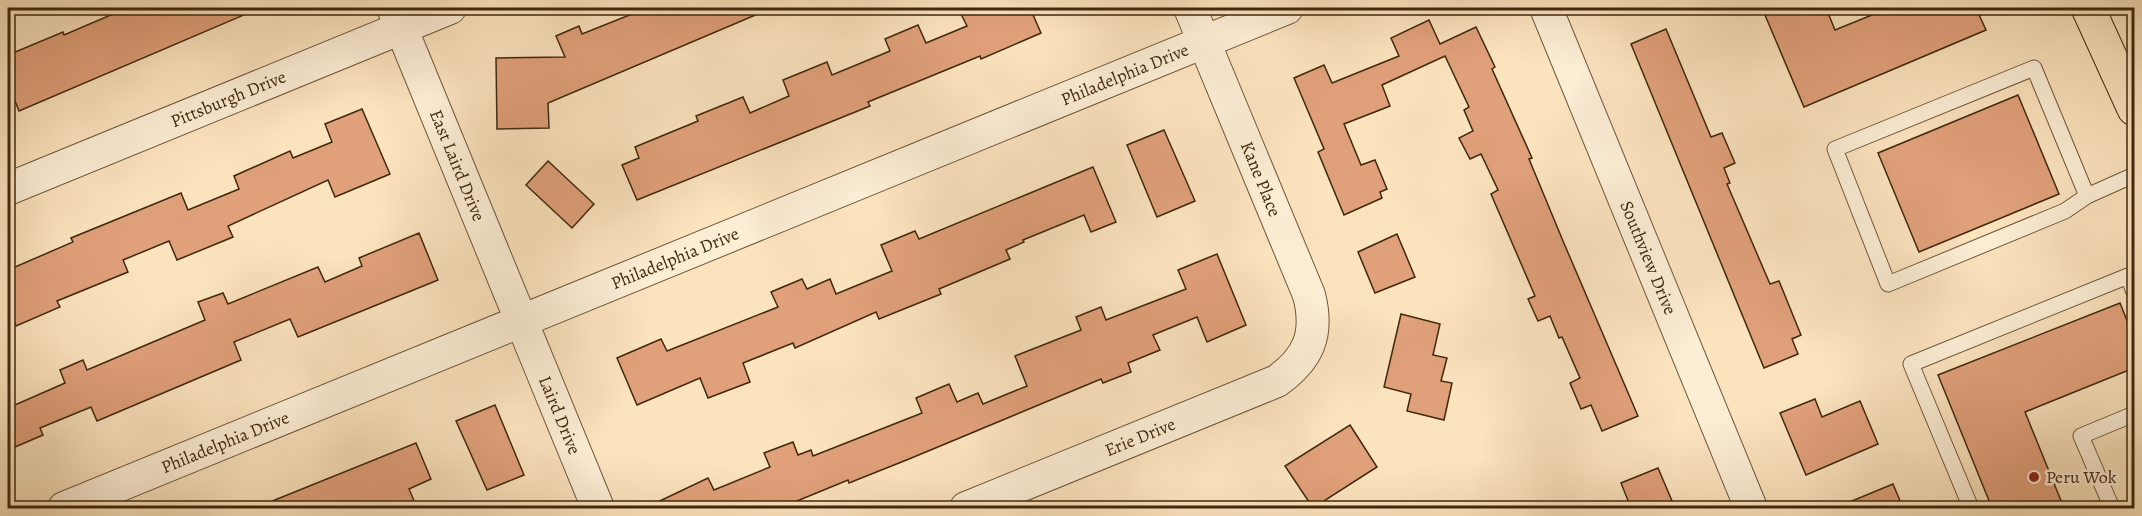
<svg xmlns="http://www.w3.org/2000/svg" width="2142" height="516" viewBox="0 0 2142 516" font-family="Alegreya,serif">
<style>
.building{fill:#e0a07a;stroke:#3f280d;stroke-width:1.5}
.lines{fill:none;stroke-linecap:round;stroke-linejoin:round}
.lane-casing{stroke:#6e5739;stroke-width:17}
.street-casing{stroke:#6e5739;stroke-width:34}
.primary-casing{stroke:#3f280d;stroke-width:35}
.lane{stroke:#fcedd5;stroke-width:15}
.street{stroke:#fcedd5;stroke-width:32}
.primary{stroke:#fbe3be;stroke-width:33}
.poi-dot{fill:#8f2418;stroke:#fcedd5;stroke-width:2}
.labels{text-anchor:middle;dominant-baseline:central;stroke-width:5;stroke-linejoin:round;paint-order:stroke}
.street-label{font-size:18px;fill:#3f280d;stroke:#fcedd5}
.poi-label{font-size:18px;fill:#3f280d;stroke:#fcedd5;text-anchor:start}
</style>
<rect width="100%" height="100%" fill="#fbe3be"/>
<filter id="stains"><feTurbulence type="fractalNoise" baseFrequency=".00333" numOctaves="4"/><feColorMatrix values="0 0 0 0 .2 0 0 0 0 .09 0 0 0 0 .02 0 0 0 .5 -.17"/></filter>
<radialGradient id="worn" r=".72"><stop offset=".6" stop-color="#630" stop-opacity="0"/><stop offset="1" stop-color="#630" stop-opacity=".3"/></radialGradient>
<g class="building">
<path d="M 127,8 L 260,8 L 19,111 L 8,83 L 8,55 L 63,32 L 64,35 Z"/>
<path d="M 647,8 L 772,8 L 548,103 L 549,128 L 497,129 L 496,58 L 565,57 L 556,36 L 579,26 L 582,34 Z"/>
<path d="M 958,8 L 1030,8 L 1041,33 L 981,59 L 980,56 L 868,102 L 870,106 L 637,200 L 622,165 L 639,158 L 635,147 L 698,121 L 696,116 L 743,97 L 750,113 L 789,96 L 783,80 L 827,62 L 832,75 L 890,51 L 885,39 L 918,25 L 926,43 L 967,26 Z"/>
<path d="M 1762,8 L 1826,8 L 1835,30 L 1889,8 L 1976,8 L 1986,30 L 1804,107 Z"/>
<path d="M 1429,20 L 1440,44 L 1476,27 L 1495,67 L 1492,69 L 1532,158 L 1529,159 L 1563,241 L 1638,416 L 1602,431 L 1591,405 L 1581,409 L 1570,383 L 1580,378 L 1562,337 L 1559,338 L 1550,316 L 1538,321 L 1528,299 L 1535,296 L 1491,194 L 1498,190 L 1481,154 L 1470,159 L 1459,138 L 1473,131 L 1464,110 L 1469,107 L 1445,56 L 1382,85 L 1390,106 L 1344,124 L 1361,165 L 1375,160 L 1387,189 L 1380,192 L 1382,198 L 1344,215 L 1318,152 L 1324,149 L 1294,78 L 1324,65 L 1332,83 L 1399,56 L 1391,38 Z"/>
<path d="M 1666,29 L 1711,137 L 1722,133 L 1735,163 L 1724,168 L 1730,183 L 1727,184 L 1770,284 L 1779,281 L 1801,335 L 1792,339 L 1798,354 L 1764,368 L 1631,44 Z"/>
<path d="M 2018,95 L 2059,194 L 1919,252 L 1878,153 Z"/>
<path d="M 362,109 L 390,174 L 335,197 L 328,180 L 228,226 L 233,237 L 177,260 L 169,241 L 123,260 L 128,272 L 57,301 L 60,307 L 16,326 L 8,307 L 8,270 L 73,242 L 71,238 L 181,193 L 188,210 L 239,189 L 234,176 L 290,151 L 293,158 L 332,142 L 325,124 Z"/>
<path d="M 1164,130 L 1195,201 L 1157,217 L 1127,145 Z"/>
<path d="M 548,161 L 594,204 L 572,228 L 526,185 Z"/>
<path d="M 1093,167 L 1116,222 L 1091,232 L 1084,215 L 1023,240 L 1024,242 L 1006,250 L 1010,259 L 939,289 L 941,294 L 879,319 L 876,312 L 795,348 L 793,343 L 743,363 L 750,382 L 708,398 L 700,378 L 637,405 L 617,358 L 661,339 L 667,351 L 778,307 L 771,292 L 802,279 L 807,289 L 830,279 L 836,294 L 892,271 L 881,245 L 915,231 L 919,239 Z"/>
<path d="M 419,233 L 438,280 L 298,337 L 290,319 L 234,342 L 241,360 L 97,421 L 91,407 L 40,428 L 43,435 L 8,450 L 8,408 L 65,383 L 60,370 L 83,360 L 87,370 L 205,320 L 198,302 L 223,293 L 228,304 L 318,267 L 325,282 L 362,266 L 359,258 Z"/>
<path d="M 1397,234 L 1415,277 L 1375,293 L 1358,252 Z"/>
<path d="M 1217,254 L 1246,325 L 1207,342 L 1197,317 L 1153,335 L 1160,350 L 1128,363 L 1131,372 L 1103,383 L 1101,379 L 909,459 L 849,483 L 848,480 L 780,508 L 645,508 L 708,478 L 714,490 L 770,467 L 764,453 L 793,442 L 798,455 L 811,450 L 813,456 L 922,413 L 916,398 L 949,384 L 957,402 L 978,393 L 983,404 L 1027,386 L 1015,356 L 1081,330 L 1076,317 L 1101,307 L 1106,320 L 1186,289 L 1178,270 Z"/>
<path d="M 2120,303 L 2134,338 L 2134,368 L 2025,412 L 2064,508 L 1992,508 L 1938,375 Z"/>
<path d="M 1401,314 L 1440,324 L 1433,355 L 1447,358 L 1441,381 L 1452,383 L 1444,420 L 1407,411 L 1411,394 L 1384,387 Z"/>
<path d="M 1815,399 L 1822,417 L 1860,401 L 1878,444 L 1806,475 L 1780,413 Z"/>
<path d="M 495,405 L 524,475 L 487,490 L 456,421 Z"/>
<path d="M 1350,425 L 1377,467 L 1313,508 L 1285,466 Z"/>
<path d="M 416,443 L 431,479 L 409,489 L 415,503 L 403,508 L 255,508 Z"/>
<path d="M 1658,468 L 1675,508 L 1631,508 L 1621,483 Z"/>
<path d="M 1893,484 L 1903,508 L 1835,508 Z"/>
</g>
<g class="lines">
<defs>
<g id="lane">
<path d="M 2087,196 L 2034,68 L 1835,149 L 1888,284 L 2065,211 L 2087,196 L 2134,175"/>
<path d="M 1971,508 L 1911,364 L 2128,276 L 2134,292"/>
<path d="M 2112,508 L 2081,436 L 2134,414"/>
</g>
<g id="street">
<path id="s1" d="M 393,8 L 598,508"/>
<path id="s2" d="M 1546,8 L 1751,508"/>
<path id="s3" d="M 8,189 L 450,8"/>
<path id="s4" d="M 64,508 L 1287,8"/>
<path id="s5" d="M 966,508 L 1277,381 C 1309,358 1319,334 1309,295 L 1190,8"/>
</g>
<path id="primary" d="M 2088,8 L 2134,109"/>
</defs>
<use href="#lane" class="lane-casing"/>
<use href="#street" class="street-casing"/>
<use href="#primary" class="primary-casing"/>
<use href="#lane" class="lane"/>
<use href="#street" class="street"/>
<use href="#primary" class="primary"/>
</g>
<circle class="poi-dot" cx="2034" cy="477" r="6"/>
<g class="labels">
<g class="street-label">
<text stroke="none"><textPath href="#s4" startOffset="1146">Philadelphia Drive</textPath></text>
<text stroke="none"><textPath href="#s3" startOffset="238">Pittsburgh Drive</textPath></text>
<text stroke="none"><textPath href="#s1" startOffset="170">East Laird Drive</textPath></text>
<text transform="translate(1261 179) rotate(68)">Kane Place</text>
<text stroke="none"><textPath href="#s4" startOffset="660">Philadelphia Drive</textPath></text>
<text stroke="none"><textPath href="#s2" startOffset="270">Southview Drive</textPath></text>
<text stroke="none"><textPath href="#s1" startOffset="440">Laird Drive</textPath></text>
<text stroke="none"><textPath href="#s5" startOffset="188">Erie Drive</textPath></text>
<text stroke="none"><textPath href="#s4" startOffset="174">Philadelphia Drive</textPath></text>
</g>
<g class="poi-label">
<text x="2046" y="477">Peru Wok</text>
</g>
</g>
<rect width="2142" height="516" fill="none" stroke="#fbe3be" stroke-width="30"/>
<rect x="9" y="9" width="2124" height="498" fill="none" stroke="#3f280d" stroke-width="3"/>
<rect x="15" y="15" width="2112" height="486" fill="none" stroke="#3f280d" stroke-width="1.5"/>
<rect width="100%" height="100%" filter="url(#stains)"/>
<rect width="100%" height="100%" fill="url(#worn)"/>
</svg>
